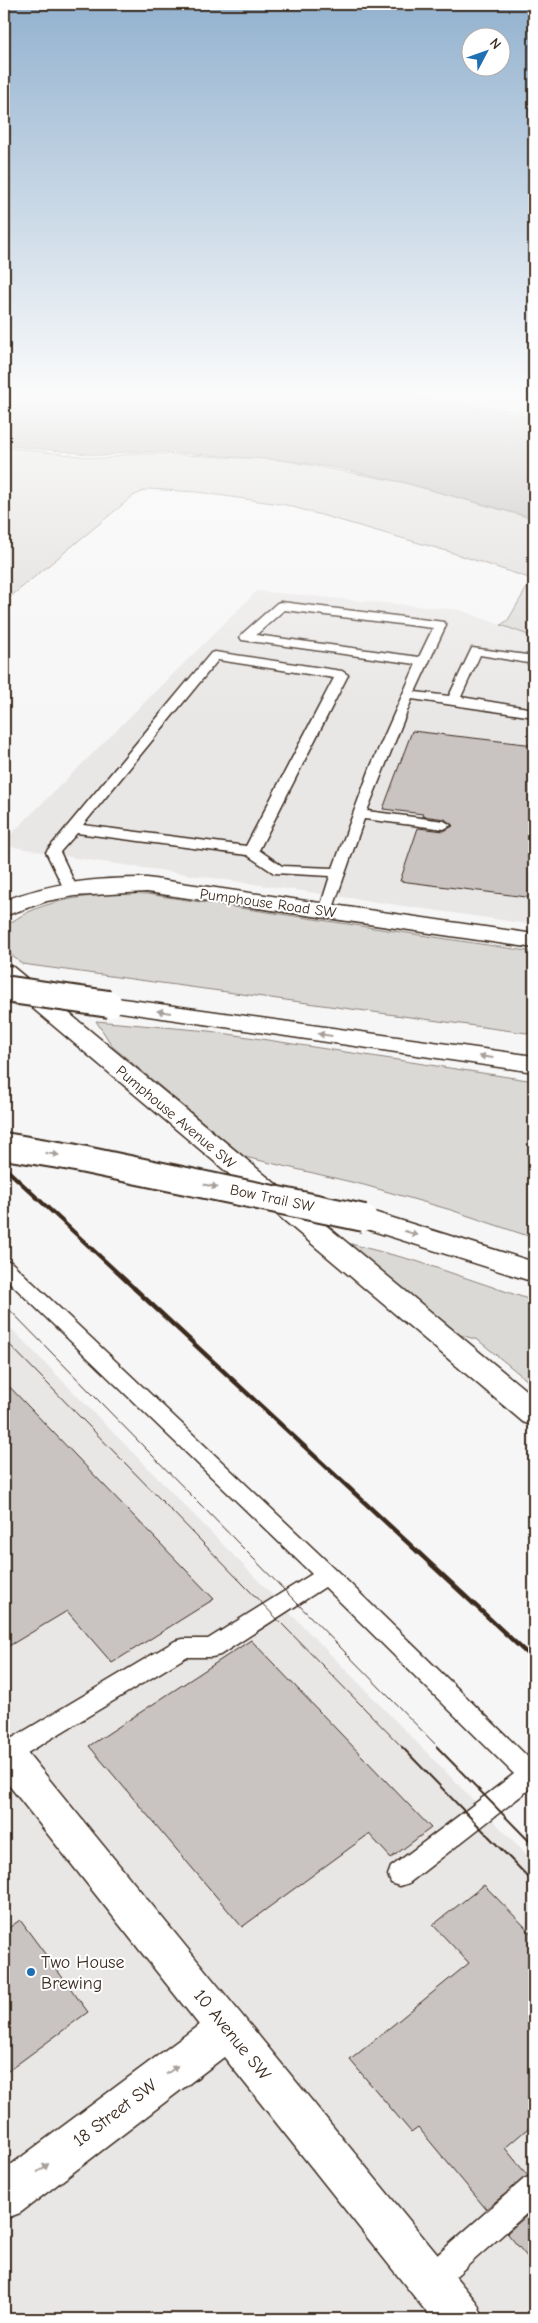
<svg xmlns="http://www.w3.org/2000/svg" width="538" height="2323" viewBox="0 0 538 2323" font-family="'Comic Neue',sans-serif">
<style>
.built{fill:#e9e7e6}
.green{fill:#dbd9d6;stroke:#8b827a}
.water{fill:#b4aeaa;stroke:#847972}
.building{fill:#c9c3c1;stroke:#3b2a1e}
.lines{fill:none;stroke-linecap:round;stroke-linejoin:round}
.lane-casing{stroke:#3b2a1e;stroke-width:3}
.street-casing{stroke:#3b2a1e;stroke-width:3}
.secondary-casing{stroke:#3b2a1e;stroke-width:3}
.lane{fill:#fff;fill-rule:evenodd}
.street{fill:#fff;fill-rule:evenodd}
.secondary{fill:#fff;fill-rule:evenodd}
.tram-far1{stroke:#3b2a1e;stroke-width:1}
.tram{stroke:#3b2a1e;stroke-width:2}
.rail-far1{stroke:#3b2a1e;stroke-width:4}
.rail{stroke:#3b2a1e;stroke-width:4.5}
.secondary-bridge-casing{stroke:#3b2a1e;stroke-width:30;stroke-linecap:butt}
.secondary-bridge{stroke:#fff;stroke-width:26}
.oneway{fill:#a79f9a}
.poi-dot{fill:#1f6fb2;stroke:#fff;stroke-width:2}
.labels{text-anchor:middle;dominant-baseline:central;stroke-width:4;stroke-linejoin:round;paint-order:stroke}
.street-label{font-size:15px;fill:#3b2a1e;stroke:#fff}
.near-poi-label{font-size:18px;fill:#3b2a1e;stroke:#fff;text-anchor:start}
.near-street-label{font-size:18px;fill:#3b2a1e;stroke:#fff}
</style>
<rect width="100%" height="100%" fill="#f7f6f6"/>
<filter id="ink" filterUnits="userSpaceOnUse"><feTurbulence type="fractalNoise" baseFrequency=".02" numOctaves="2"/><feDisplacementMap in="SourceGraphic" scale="10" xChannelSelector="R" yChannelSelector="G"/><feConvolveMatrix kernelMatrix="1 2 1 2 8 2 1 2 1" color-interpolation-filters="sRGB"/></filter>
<g filter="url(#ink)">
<g class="built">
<path d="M 257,591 L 460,610 L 534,637 L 534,925 L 75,858 L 4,845 L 4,841 Z"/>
<path d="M 4,1321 L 534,1862 L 534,2319 L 4,2319 Z"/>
</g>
<g class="green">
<path d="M 393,393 L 534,393 L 534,416 L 518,412 Z"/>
<path d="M 4,447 L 104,459 L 126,454 L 162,454 L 282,460 L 401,482 L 534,519 L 534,637 L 501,625 L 508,620 L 532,579 L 447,551 L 286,505 L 197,492 L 148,489 L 133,496 L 4,602 Z"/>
<path d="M 121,893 L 147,894 L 534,952 L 534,1034 L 22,964 L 9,953 L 4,928 C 36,900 80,897 121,893 Z"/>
<path d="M 96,1021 L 209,1031 L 534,1081 L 534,1238 L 451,1210 L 364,1185 L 245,1157 L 113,1047 Z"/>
<path d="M 340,1241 L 416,1261 L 534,1301 L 534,1386 L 478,1340 L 457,1334 Z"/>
</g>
<path class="water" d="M 4,393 L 387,393 L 534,417 L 534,518 L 402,482 L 337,468 L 283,460 L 164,452 L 124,452 L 105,456 L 4,445 Z"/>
<g class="building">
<path d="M 412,731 L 534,745 L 534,898 L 400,881 L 418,828 L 444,831 L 453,826 L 445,819 L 422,816 L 423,814 L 383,809 Z"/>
<path d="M 4,1381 L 99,1480 L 214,1599 L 112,1663 L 67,1611 L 4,1649 Z"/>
<path d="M 251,1640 L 431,1828 L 391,1858 L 369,1834 L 242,1927 L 89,1746 Z"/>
<path d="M 484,1885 L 534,1936 L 534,2123 L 505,2148 L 528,2176 L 486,2209 L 418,2127 L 411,2132 L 350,2060 L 469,1963 L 433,1925 Z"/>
<path d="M 20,1920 L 88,2012 L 4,2074 L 4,1931 Z"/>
<path d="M 534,2209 L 534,2265 L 507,2233 Z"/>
</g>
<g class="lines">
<defs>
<g id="lane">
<path d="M 281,602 L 444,622 L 446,625 L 415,692 L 449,696 L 472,648 L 534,656 L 534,664 L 480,655 L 461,697 L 534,709 L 534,717 L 412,699 L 367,811 L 444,821 L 451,825 L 444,829 L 364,819 L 331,914 L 321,914 L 319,911 L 330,876 L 274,873 L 247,855 L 77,833 L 60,852 L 77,888 L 75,891 L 65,891 L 46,852 L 211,653 L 215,652 L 342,671 L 348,675 L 259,850 L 282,866 L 333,868 L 371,766 L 416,664 L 242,640 L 240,637 L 242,634 L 277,603 ZM 284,610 L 433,628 L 419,657 L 256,635 ZM 218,660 L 334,678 L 246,846 L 83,825 Z"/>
<path d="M 4,1260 L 11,1262 L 335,1569 L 534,1763 L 534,1788 L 531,1788 L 409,1883 L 400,1886 L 391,1883 L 388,1875 L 391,1867 L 514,1774 L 325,1587 L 220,1655 L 212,1657 L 186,1657 L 14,1761 L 4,1763 L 4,1743 L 175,1641 L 183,1639 L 208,1639 L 312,1574 L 4,1277 Z"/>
<path d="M 534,2175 L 534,2207 L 440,2290 L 430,2294 L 420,2290 L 416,2280 L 420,2270 L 524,2179 Z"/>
</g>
<g id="street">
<path d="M 147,878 L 534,934 L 534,948 L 147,892 L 74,896 L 47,901 L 4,916 L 4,901 C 50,882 98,878 147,878 Z"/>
<path d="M 4,965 L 13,967 L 534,1397 L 534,1426 L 523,1422 L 4,984 Z"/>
</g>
<g id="secondary">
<path d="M 109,997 L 534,1056 L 534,1072 L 100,1009 L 97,1004 L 100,999 Z"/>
<path d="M 364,1209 L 534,1262 L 534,1282 L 354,1225 L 350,1218 L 354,1211 Z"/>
<path d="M 4,1735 L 17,1740 L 477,2303 L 484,2319 L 432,2319 L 224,2057 L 20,2213 L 4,2219 L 4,2170 L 199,2025 L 4,1779 Z"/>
</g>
</defs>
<use href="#lane" class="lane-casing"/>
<use href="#street" class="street-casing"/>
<use href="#secondary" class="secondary-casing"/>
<use href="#lane" class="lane"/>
<use href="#street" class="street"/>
<use href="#secondary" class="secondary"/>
<g class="tram-far1">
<path d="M 4,1304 L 439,1748"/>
<path d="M 4,1339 L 403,1748"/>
</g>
<g class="tram">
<path d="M 402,1747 L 534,1883"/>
<path d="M 437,1747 L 534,1846"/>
</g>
<path class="rail-far1" d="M 4,1167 L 135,1289"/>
<path class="rail" d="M 134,1288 L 534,1660"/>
<defs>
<g id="secondary-bridge">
<path d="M 4,989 L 109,1004"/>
<path d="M 4,1146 L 71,1157 L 364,1218"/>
</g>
</defs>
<use href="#secondary-bridge" class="secondary-bridge-casing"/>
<use href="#secondary-bridge" class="secondary-bridge"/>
</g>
<defs><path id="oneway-solid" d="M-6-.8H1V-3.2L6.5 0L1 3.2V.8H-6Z" transform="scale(1.25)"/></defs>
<g class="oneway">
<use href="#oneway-solid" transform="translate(164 1012) rotate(-172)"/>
<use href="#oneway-solid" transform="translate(325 1035) rotate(-172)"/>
<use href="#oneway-solid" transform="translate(486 1057) rotate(-172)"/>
<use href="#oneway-solid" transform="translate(52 1154) rotate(9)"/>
<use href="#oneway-solid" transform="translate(211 1186) rotate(12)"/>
<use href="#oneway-solid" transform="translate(411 1233) rotate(18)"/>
<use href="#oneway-solid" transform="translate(172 2070) rotate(-37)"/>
<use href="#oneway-solid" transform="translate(43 2168) rotate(-37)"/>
</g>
</g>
<linearGradient id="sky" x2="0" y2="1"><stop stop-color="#93b2cf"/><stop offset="0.55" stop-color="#fbfbfb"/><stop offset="1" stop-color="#fbfbfb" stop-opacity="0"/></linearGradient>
<rect width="538" height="718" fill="url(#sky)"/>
<circle class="poi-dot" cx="31" cy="1972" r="5"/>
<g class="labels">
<g class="street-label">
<text transform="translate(268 903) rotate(8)">Pumphouse Road SW</text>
<text transform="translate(176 1117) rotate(40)">Pumphouse Avenue SW</text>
<text transform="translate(272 1198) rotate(12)">Bow Trail SW</text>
</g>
<g class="near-poi-label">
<text x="41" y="1962">Two House<tspan x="41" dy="21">Brewing</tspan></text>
</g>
<g class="near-street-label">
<text transform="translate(232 2035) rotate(51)">10 Avenue SW</text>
<text transform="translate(115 2113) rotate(-37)">18 Street SW</text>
</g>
</g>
<rect width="538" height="2323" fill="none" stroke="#fff" stroke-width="20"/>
<rect x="10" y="10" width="518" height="2303" fill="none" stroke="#3b2a1e" stroke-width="2" filter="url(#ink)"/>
<g transform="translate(486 52) rotate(49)"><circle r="24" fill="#ffffff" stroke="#b1aaa5"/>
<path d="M0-4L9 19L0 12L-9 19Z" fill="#1f6fb2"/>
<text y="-8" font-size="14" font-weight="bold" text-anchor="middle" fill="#3b2a1e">N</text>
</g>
</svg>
